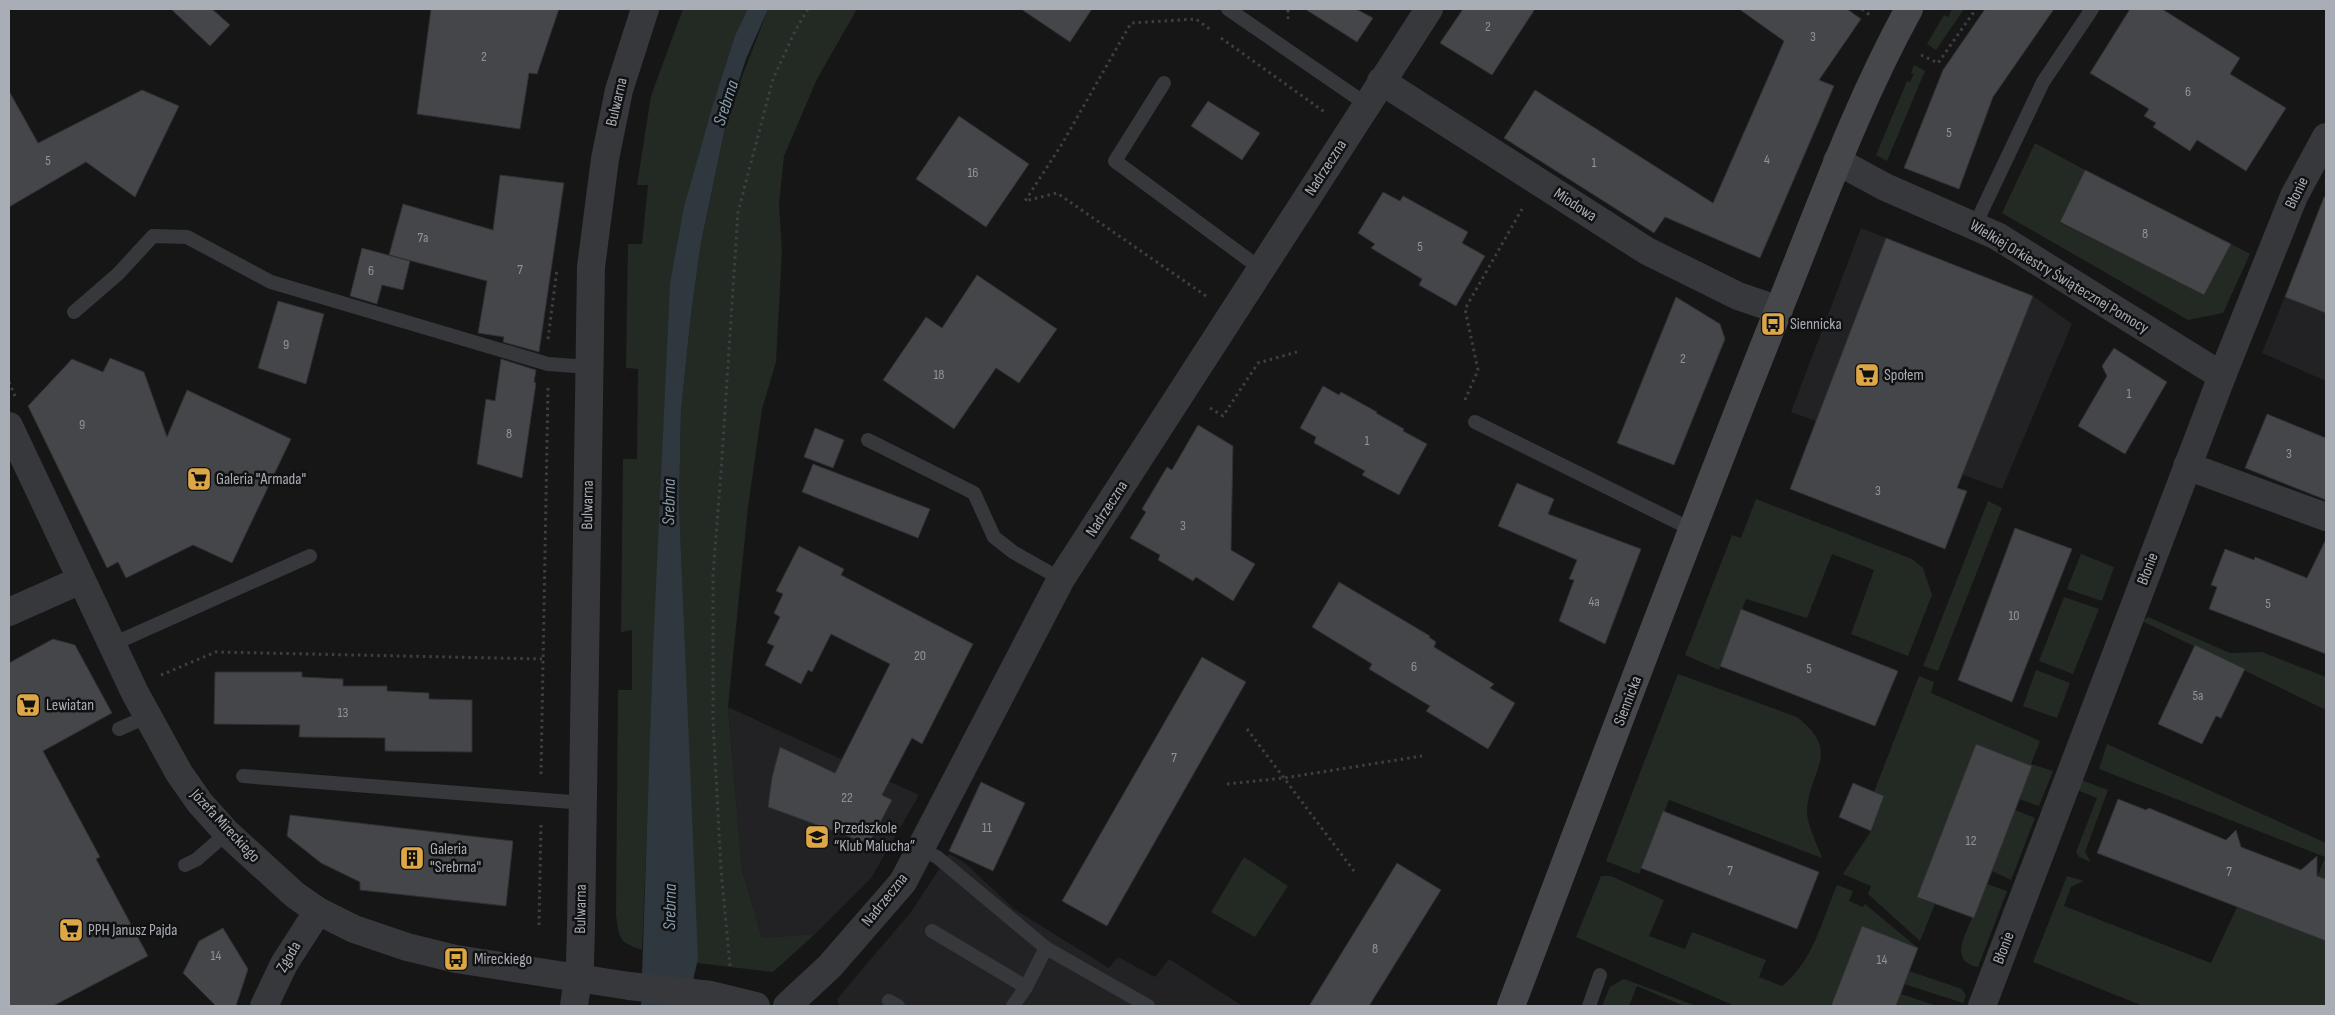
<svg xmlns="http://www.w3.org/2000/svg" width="2335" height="1015" viewBox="0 0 2335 1015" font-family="'Sofia Sans Condensed',sans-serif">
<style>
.built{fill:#222224}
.green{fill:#222a23}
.water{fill:#30383f}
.building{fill:#45464a;stroke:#303033}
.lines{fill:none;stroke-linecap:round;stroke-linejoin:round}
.path{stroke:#3d3f43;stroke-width:3;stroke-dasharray:2.5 4;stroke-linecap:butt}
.service{stroke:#37383c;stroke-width:14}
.minor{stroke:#37383c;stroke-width:28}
.tertiary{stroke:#37383c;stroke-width:28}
.secondary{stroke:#45474b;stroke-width:28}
.labels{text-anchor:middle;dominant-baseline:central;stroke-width:5;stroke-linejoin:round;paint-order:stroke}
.number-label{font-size:14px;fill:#90939b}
.street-label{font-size:16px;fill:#a9adb6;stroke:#111112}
.poi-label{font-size:16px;fill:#a9adb6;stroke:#111112;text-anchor:start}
.water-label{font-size:18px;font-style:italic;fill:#849bad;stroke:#111112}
</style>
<rect width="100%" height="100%" fill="#161617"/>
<g class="built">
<path d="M 2326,212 L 2326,381 L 2262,353 L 2316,219 Z"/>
<path d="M 1861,228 L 2033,296 L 2072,324 L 2002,489 L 1791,412 Z"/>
<path d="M 728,707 L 919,795 L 871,878 L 815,934 L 762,938 L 742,870 Z"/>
<path d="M 949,854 L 965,863 L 1014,909 L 1109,968 L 1118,957 L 1155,977 L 1169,959 L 1243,1006 L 839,1006 L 837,999 L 911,912 Z"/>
</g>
<g class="green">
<path d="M 683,9 L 750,9 L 670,283 L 642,950 C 619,942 619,939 616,915 L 618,690 L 632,690 L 632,630 L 621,632 L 623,459 L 637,459 L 638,369 L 626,368 L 628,244 L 642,244 L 648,185 L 637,185 L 651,96 Z"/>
<path d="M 768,9 L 857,9 L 817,79 L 784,156 L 779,205 L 782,251 L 776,362 L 762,409 L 748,507 L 728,707 L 742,870 L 762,938 L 815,934 L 773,972 L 697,963 L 679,505 L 681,410 L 691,314 L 701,243 L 728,113 Z"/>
<path d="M 1952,9 L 1964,9 L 1936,50 L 1927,44 L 1944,15 L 1948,17 Z"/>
<path d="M 1914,65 L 1925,71 L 1887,161 L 1876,155 L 1907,81 L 1910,82 L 1914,74 L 1911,73 Z"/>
<path d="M 2035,143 L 2085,170 L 2060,223 L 2204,295 L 2231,244 L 2250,254 L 2223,313 L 2188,320 L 2002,213 Z"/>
<path d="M 1756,499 L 1912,559 L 1923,568 L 1932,595 L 1908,656 L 1851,634 L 1874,570 L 1832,554 L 1807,618 L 1746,599 L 1719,670 L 1685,655 L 1732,535 L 1741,538 Z"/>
<path d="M 1988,501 L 2002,508 L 1938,671 L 1923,666 Z"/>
<path d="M 2081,554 L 2114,567 L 2102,601 L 2067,589 Z"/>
<path d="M 2064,597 L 2099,609 L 2073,674 L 2039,661 Z"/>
<path d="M 2148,617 L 2230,653 L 2262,652 L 2326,677 L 2326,710 L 2142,621 Z"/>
<path d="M 2036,670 L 2070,683 L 2057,718 L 2023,706 Z"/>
<path d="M 1678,674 L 1797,717 C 1843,753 1809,769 1807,810 C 1806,823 1818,846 1822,858 L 1669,800 L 1639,874 L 1606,861 Z"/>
<path d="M 1919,676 L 1934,682 L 1931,693 L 2040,741 L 2031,764 L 2053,771 L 2039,806 L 2019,799 L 2032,766 L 1976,745 L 1917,897 L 1935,904 L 1920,941 L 1868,894 L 1871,886 L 1843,874 L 1871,831 L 1884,797 L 1874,792 Z"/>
<path d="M 2107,744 L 2326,843 L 2326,881 L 2317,878 L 2325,857 L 2099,769 Z"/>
<path d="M 2076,778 L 2108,790 L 2085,852 L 2091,862 L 2079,857 L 2076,852 L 2097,798 L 2072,788 Z"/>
<path d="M 2015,810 L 2035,818 L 2011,880 L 1992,871 Z"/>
<path d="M 1244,857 L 1288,886 L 1255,937 L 1211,912 Z"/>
<path d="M 1601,876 L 1611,876 L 1664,900 L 1649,936 L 1685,949 L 1692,932 L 1766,960 L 1759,977 L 1782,986 C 1813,962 1822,920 1837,885 L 1853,891 L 1849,901 L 1863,907 L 1865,904 L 1918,948 L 1862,927 L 1831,1006 L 1735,1006 L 1576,937 Z"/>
<path d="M 2067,876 L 2084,881 L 2071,887 L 2064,906 L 2211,963 L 2237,907 L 2326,941 L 2326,1006 L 2143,1006 L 2033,962 Z"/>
<path d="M 1987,884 L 2007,891 L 1978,967 C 1968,965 1961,961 1961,949 C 1961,941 1982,895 1987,884 Z"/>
<path d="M 1909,971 L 1962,989 L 1966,996 L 1963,1003 L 1904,984 Z"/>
<path d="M 1624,979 L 1694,1005 L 1695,1006 L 1684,1006 L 1637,986 L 1629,1006 L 1602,1006 L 1610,987 Z"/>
<path d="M 1901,994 L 1937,1006 L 1896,1006 Z"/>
</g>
<path class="water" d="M 748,9 L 768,9 L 746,59 L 728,113 L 701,243 L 691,314 L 681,410 L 679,505 L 698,959 L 687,1006 L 641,1006 L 653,651 L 670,283 L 684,207 L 712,108 L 735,36 Z"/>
<g class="building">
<path d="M 171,9 L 212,9 L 230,25 L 210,46 Z"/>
<path d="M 431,9 L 559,9 L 537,74 L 529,73 L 520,129 L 417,114 Z"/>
<path d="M 1021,9 L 1092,9 L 1070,42 Z"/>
<path d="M 1305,9 L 1356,9 L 1373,18 L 1357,42 Z"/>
<path d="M 1463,9 L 1535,9 L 1492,75 L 1440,43 Z"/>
<path d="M 1739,9 L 1847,9 L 1861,19 L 1819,80 L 1834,86 L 1760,258 L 1665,217 L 1654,233 L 1504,138 L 1535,90 L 1713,203 L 1784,41 Z"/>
<path d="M 1985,9 L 2054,9 L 1993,97 L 1959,189 L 1904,168 L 1943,70 Z"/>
<path d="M 2130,9 L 2162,9 L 2240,58 L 2230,74 L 2286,108 L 2246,171 L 2197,140 L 2190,151 L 2153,127 L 2156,123 L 2144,116 L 2149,109 L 2090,73 Z"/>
<path d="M 142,90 L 179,106 L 135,197 L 86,162 L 9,207 L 9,91 L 38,143 Z"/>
<path d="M 1208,101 L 1260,133 L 1242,160 L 1191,126 Z"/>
<path d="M 959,116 L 1029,164 L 986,227 L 916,179 Z"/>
<path d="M 2085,170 L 2231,244 L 2204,295 L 2060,222 Z"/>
<path d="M 500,175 L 564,183 L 539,352 L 503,342 L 504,337 L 478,333 L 487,281 L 389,255 L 403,204 L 493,230 Z"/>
<path d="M 1383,192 L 1400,201 L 1403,196 L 1468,232 L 1462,243 L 1485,256 L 1456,306 L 1419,285 L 1422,279 L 1371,248 L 1375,244 L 1358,233 Z"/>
<path d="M 2324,197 L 2326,197 L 2326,313 L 2285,297 Z"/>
<path d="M 1886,238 L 2033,296 L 1957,488 L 1967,491 L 1945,549 L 1790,489 Z"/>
<path d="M 362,248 L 410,261 L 403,290 L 382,285 L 377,304 L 350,296 Z"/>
<path d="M 977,275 L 1057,329 L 1019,383 L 996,368 L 954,429 L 883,380 L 926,317 L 942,328 Z"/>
<path d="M 1676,297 L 1720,324 L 1725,339 L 1674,465 L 1617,443 Z"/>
<path d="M 278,301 L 324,314 L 306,384 L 258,368 Z"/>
<path d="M 2114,348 L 2167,382 L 2125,454 L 2078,426 L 2107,376 L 2102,366 Z"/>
<path d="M 110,358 L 144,372 L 167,437 L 187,390 L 291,439 L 232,563 L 193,545 L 126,578 L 118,562 L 107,568 L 28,406 L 72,359 L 103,372 Z"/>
<path d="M 501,359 L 536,370 L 534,382 L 536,383 L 522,478 L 477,464 L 486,399 L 495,401 Z"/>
<path d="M 1323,386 L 1339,395 L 1341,392 L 1377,412 L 1376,413 L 1404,429 L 1403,431 L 1427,444 L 1399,495 L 1362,475 L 1365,471 L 1314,443 L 1316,437 L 1300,428 Z"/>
<path d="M 2267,414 L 2326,438 L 2326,500 L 2245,468 Z"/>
<path d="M 1198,425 L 1233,446 L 1231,550 L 1255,564 L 1233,601 L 1196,577 L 1193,581 L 1158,560 L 1160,555 L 1130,538 L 1146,512 L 1142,509 L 1167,467 L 1172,470 Z"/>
<path d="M 815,428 L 844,440 L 833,468 L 804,457 Z"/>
<path d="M 813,464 L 930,509 L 918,538 L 802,492 Z"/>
<path d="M 1517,483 L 1554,499 L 1548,514 L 1641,549 L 1605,644 L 1559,621 L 1574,580 L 1569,579 L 1577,560 L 1498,526 Z"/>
<path d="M 2015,528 L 2072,549 L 2012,702 L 1958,680 Z"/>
<path d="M 2326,539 L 2326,654 L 2209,609 L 2217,587 L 2211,585 L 2225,549 L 2254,560 L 2255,557 L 2307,578 Z"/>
<path d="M 799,546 L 844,569 L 841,575 L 973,644 L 922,744 L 912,738 L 882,795 L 892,800 L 869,844 L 768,807 L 772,777 L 780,747 L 835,773 L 890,664 L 831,634 L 812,672 L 808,670 L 801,684 L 765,665 L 774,646 L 767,643 L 780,617 L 774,613 L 783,594 L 776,591 Z"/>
<path d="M 1339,582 L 1430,636 L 1429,637 L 1436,642 L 1434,647 L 1494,684 L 1490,688 L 1515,703 L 1488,749 L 1426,711 L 1430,706 L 1369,669 L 1372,664 L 1312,627 Z"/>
<path d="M 1741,609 L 1898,671 L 1875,726 L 1720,666 Z"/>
<path d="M 53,639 L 75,645 L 112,713 L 43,751 L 100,857 L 96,859 L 148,956 L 53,1006 L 9,1006 L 9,663 Z"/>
<path d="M 2195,645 L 2245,669 L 2221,718 L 2216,716 L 2202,744 L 2158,724 Z"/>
<path d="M 1202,657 L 1246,682 L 1107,926 L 1062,901 Z"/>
<path d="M 215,672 L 302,672 L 302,677 L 343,679 L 343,686 L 387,686 L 387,691 L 429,693 L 429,699 L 472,700 L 472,752 L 385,751 L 385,738 L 299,737 L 300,725 L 214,724 Z"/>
<path d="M 1976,744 L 2032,766 L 1974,918 L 1917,897 Z"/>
<path d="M 981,782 L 1025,803 L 993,871 L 949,851 Z"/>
<path d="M 1853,783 L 1884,796 L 1871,831 L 1839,817 Z"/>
<path d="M 2118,799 L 2146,810 L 2149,808 L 2226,840 L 2236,830 L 2241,847 L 2301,870 L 2317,856 L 2317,876 L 2326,879 L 2326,941 L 2097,853 Z"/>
<path d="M 1663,811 L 1819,872 L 1797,929 L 1641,868 Z"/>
<path d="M 290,815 L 513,841 L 506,906 L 360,890 L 360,882 L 321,863 L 287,836 Z"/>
<path d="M 1397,863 L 1441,890 L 1369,1006 L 1309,1006 Z"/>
<path d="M 1862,926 L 1918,948 L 1896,1006 L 1831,1006 Z"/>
<path d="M 223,928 L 248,969 L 236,1006 L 216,1006 L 183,973 L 199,941 Z"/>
</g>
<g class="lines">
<g class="path">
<path d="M 1862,9 L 1871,16"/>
<path d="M 1288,19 L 1288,9"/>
<path d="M 1221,38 L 1326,113"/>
<path d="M 1921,55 L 1938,63 L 1976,9"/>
<path d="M 1206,296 L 1057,193 L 1025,201 L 1062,144 L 1131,23 L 1196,19 L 1212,31"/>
<path d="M 548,339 L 557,269"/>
<path d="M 9,382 L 15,396"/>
<path d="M 1465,400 L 1478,370 L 1465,309 L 1522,209"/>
<path d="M 1210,408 L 1223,416 L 1258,363 L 1297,352"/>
<path d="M 161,675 L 216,652 L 542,659"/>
<path d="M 1247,729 L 1354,871"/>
<path d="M 541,774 L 548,388"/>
<path d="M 1227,784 L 1284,778 L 1422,756"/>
<path d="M 539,925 L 541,823"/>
<path d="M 730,966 L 721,869 L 713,720 L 713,575 L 721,472 L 738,212 L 773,79 L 795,31 L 808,9"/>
</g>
<g class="service">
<path d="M 1228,9 L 1366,104"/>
<path d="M 1164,83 L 1115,161 L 1261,269"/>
<path d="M 1975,225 L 2043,82 L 2092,9"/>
<path d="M 74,312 L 118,274 L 153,236 L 187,237 L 271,282 L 548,364 L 589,367"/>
<path d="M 1475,422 L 1693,530"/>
<path d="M 868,440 L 974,493 L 994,537 L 1013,552 L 1061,579"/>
<path d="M 113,644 L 310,556"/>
<path d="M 119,729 L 148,716"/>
<path d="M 243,776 L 584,803"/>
<path d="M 920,849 L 937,857 L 1046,948 L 1026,987"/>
<path d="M 185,865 L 196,860 L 227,833"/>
<path d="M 932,931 L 1026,987 L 1013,1006"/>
<path d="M 1046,948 L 1148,1006"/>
<path d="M 889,1001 L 898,1006"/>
<path d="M 1589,1006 L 1600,975"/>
</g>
<g class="minor">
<path d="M 1381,81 L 1647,251 L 1738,296 L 1779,310"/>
<path d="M 1837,161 L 1885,187 L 1997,236 L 2222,376"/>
<path d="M 2187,466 L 2326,517"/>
<path d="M 9,612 L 81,580"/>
<path d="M 264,1006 L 284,964 L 318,911"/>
<path d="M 574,1006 L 580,963 L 581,927 L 591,267 L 605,159 L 619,90 L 645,9"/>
<path d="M 787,1006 L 830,966 L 903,882 L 1061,579 L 1429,9"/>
<path d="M 1982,1006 L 2222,376 L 2294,196 L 2326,137"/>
</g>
<path class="tertiary" d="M 9,426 L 135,693 L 179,773 L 200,803 L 227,833 L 295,895 L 318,911 L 354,929 L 407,947 L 456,959 L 629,986 L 711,995 L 756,1006"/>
<path class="secondary" d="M 1511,1006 C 1598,778 1683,548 1774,321 C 1817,216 1854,109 1909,9"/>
</g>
<defs>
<symbol id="bus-square" viewBox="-11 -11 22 22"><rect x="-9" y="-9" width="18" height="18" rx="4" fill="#dea746" stroke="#111112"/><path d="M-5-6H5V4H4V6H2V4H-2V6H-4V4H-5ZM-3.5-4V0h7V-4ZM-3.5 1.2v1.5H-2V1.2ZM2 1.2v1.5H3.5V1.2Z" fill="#111"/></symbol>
<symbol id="supermarket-square" viewBox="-11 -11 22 22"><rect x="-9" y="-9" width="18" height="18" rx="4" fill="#dea746" stroke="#111112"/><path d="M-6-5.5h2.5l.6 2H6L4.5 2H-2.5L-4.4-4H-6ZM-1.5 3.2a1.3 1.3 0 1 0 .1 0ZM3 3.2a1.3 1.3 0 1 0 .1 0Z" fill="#111"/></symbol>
<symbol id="school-square" viewBox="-11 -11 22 22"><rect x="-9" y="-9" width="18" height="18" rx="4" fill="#dea746" stroke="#111112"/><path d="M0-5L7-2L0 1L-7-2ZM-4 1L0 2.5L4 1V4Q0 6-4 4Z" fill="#111"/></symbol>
<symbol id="building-square" viewBox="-11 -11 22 22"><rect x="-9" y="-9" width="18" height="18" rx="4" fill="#dea746" stroke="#111112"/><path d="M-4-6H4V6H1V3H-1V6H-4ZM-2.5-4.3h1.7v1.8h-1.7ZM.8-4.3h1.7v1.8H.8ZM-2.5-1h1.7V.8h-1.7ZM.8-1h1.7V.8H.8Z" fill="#111"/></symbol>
</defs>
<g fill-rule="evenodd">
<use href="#bus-square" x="1759" y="310" width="28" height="28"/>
<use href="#supermarket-square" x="1853" y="361" width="28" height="28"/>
<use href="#supermarket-square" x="185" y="465" width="28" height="28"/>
<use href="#supermarket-square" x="14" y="691" width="28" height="28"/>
<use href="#school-square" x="803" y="823" width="28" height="28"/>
<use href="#building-square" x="398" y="844" width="28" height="28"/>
<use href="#supermarket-square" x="57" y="916" width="28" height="28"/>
<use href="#bus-square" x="442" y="945" width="28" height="28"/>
</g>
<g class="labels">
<g class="number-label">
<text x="1488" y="26">2</text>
<text x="1813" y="36">3</text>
<text x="484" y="56">2</text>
<text x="2188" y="91">6</text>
<text x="1949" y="132">5</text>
<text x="1767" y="159">4</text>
<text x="48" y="160">5</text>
<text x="1594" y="162">1</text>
<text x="973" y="172">16</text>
<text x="2145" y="233">8</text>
<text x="423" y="237">7a</text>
<text x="1420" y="246">5</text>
<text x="520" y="269">7</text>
<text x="371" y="270">6</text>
<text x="286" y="344">9</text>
<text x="1683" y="358">2</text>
<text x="939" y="374">18</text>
<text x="2129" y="393">1</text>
<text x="82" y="424">9</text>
<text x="509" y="433">8</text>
<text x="1367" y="440">1</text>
<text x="2289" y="453">3</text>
<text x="1878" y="490">3</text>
<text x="1183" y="525">3</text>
<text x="1594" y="601">4a</text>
<text x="2268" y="603">5</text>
<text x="2014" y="615">10</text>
<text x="920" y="655">20</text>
<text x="1414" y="666">6</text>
<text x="1809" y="668">5</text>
<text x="2198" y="695">5a</text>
<text x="343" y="712">13</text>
<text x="1174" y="757">7</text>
<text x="847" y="797">22</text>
<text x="987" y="827">11</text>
<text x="1971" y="840">12</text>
<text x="1730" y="870">7</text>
<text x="2229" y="871">7</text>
<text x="1375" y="948">8</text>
<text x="216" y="955">14</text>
<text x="1882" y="959">14</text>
</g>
<g class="street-label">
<text transform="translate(617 102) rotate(-77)">Bulwarna</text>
<text transform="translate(1326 168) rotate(-57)">Nadrzeczna</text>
<text transform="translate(2297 193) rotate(-64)">Błonie</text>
<text transform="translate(1575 205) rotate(33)">Miodowa</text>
<text transform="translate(2059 277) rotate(31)">Wielkiej Orkiestry Świątecznej Pomocy</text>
<text transform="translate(588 505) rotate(-89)">Bulwarna</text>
<text transform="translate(1107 509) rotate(-57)">Nadrzeczna</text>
<text transform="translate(2148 569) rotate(-69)">Błonie</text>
<text transform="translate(1628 701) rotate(-69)">Siennicka</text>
<text transform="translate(225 826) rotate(47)">Józefa Mireckiego</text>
<text transform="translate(885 900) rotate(-51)">Nadrzeczna</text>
<text transform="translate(581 909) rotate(-89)">Bulwarna</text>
<text transform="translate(2004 948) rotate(-69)">Błonie</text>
<text transform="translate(289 957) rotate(-60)">Zgoda</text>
</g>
<g class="poi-label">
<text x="1790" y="324">Siennicka</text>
<text x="1884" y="375">Społem</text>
<text x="216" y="479">Galeria "Armada"</text>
<text x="46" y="705">Lewiatan</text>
<text x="834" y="828">Przedszkole<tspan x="834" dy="18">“Klub Malucha”</tspan></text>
<text x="430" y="849">Galeria<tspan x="430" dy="18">"Srebrna"</tspan></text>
<text x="88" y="930">PPH Janusz Pajda</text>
<text x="474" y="959">Mireckiego</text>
</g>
<g class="water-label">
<text transform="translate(726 103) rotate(-72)">Srebrna</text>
<text transform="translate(669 502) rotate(-89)">Srebrna</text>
<text transform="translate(670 907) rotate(-89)">Srebrna</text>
</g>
</g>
<rect width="2335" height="1015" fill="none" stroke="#a9adb6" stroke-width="20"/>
</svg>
